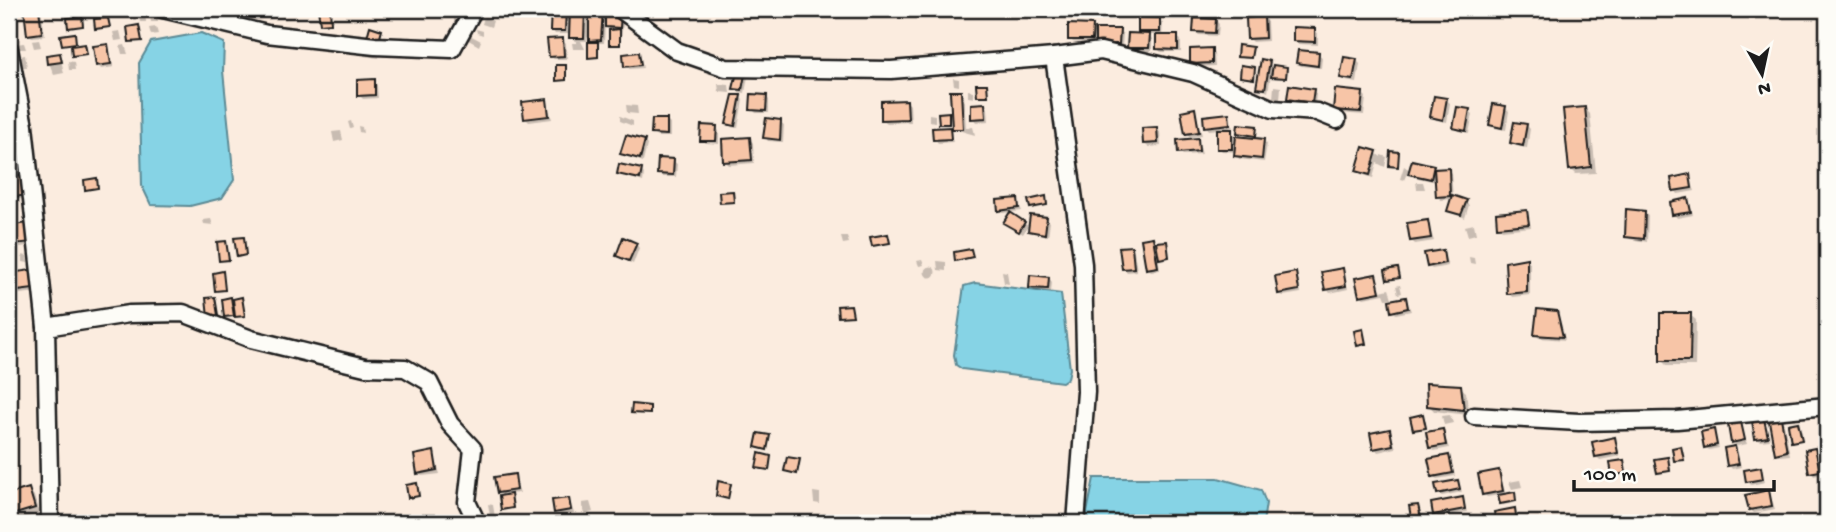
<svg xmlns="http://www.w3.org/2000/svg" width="1836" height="532" viewBox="0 0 1836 532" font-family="'Gochi Hand',sans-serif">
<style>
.water{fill:#86d3e5;stroke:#5c8a95;stroke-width:2}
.shadow{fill:#0003}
.building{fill:#f7c5a7;stroke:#1c1c1c;stroke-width:2}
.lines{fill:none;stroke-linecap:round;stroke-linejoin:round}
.minor-casing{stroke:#1c1c1c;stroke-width:21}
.minor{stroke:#fdfcf7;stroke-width:16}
</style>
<rect width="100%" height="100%" fill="#fbecdf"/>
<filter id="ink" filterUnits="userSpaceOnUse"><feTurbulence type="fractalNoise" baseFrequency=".0143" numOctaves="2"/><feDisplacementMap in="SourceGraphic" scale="14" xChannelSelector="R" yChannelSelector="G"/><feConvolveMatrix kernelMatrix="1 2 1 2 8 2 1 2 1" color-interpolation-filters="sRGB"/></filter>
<g filter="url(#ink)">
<g class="water">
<path d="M 201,33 L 224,43 L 223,71 L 234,180 L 222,198 L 190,206 L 151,205 L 142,186 L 139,63 L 151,42 Z"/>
<path d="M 975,283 L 1061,294 L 1070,369 L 1068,378 L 1062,382 L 962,369 L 956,365 L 954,355 L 964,286 Z"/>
<path d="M 1094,478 L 1218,478 L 1261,490 L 1266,503 L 1263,523 L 1085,523 Z"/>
</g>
<g class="shadow">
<path d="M 25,9 L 41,9 L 45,36 L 32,37 L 29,34 Z"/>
<path d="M 478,9 L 497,9 L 495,16 L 485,11 L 484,14 L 478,12 Z"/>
<path d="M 552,9 L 587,9 L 591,13 L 591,9 L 603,9 L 624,17 L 620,46 L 611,45 L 611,31 L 605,25 L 604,43 L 599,43 L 599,58 L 590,57 L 594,44 L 587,37 L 587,41 L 581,41 L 585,49 L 573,49 L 572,43 L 577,43 L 571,34 L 555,34 L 552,30 Z"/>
<path d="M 662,9 L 682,9 L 682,11 L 665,14 Z"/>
<path d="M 1076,9 L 1102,9 L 1102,18 L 1079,18 Z"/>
<path d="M 138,10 L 145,11 L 146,22 L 140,22 Z"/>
<path d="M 1827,11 L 1827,25 L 1823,12 Z"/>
<path d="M 11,12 L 16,12 L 18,18 L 13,18 Z"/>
<path d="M 149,12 L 156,12 L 158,22 L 151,22 Z"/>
<path d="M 246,17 L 250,29 L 229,19 Z"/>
<path d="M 484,17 L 493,21 L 491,27 L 482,24 Z"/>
<path d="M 454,18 L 463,20 L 463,26 L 454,24 Z"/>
<path d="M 1263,18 L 1267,22 L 1268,41 L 1252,42 L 1249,39 Z"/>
<path d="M 1159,20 L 1163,23 L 1162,37 L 1177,37 L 1181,40 L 1181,52 L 1161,52 L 1157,48 L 1158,35 L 1148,35 L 1152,39 L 1152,51 L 1132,51 L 1129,47 L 1144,35 L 1139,31 Z"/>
<path d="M 1215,20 L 1219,24 L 1218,36 L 1199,35 L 1195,32 Z"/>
<path d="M 1092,26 L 1096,31 L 1119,31 L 1123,34 L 1122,47 L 1100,47 L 1096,43 L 1073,42 L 1070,39 Z"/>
<path d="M 156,27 L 158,34 L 151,35 L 149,28 Z"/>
<path d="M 476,29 L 483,31 L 483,35 L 477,33 Z"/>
<path d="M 1314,30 L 1318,33 L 1318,45 L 1298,44 L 1294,41 Z"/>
<path d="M 120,31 L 122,40 L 115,41 L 113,32 Z"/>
<path d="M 468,34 L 481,41 L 479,46 L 465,38 Z"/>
<path d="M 39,40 L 41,47 L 34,48 L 32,41 Z"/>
<path d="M 562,40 L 566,44 L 567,59 L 554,59 L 550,56 Z"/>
<path d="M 24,43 L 26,49 L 16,49 L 16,44 Z"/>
<path d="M 125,45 L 128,54 L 122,54 L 120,46 Z"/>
<path d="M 108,46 L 114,67 L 101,69 L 98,65 Z"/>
<path d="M 364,47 L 380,50 L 379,58 L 364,56 Z"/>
<path d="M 1211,50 L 1214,54 L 1215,66 L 1195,67 L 1192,63 Z"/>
<path d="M 639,54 L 643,68 L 630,69 L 626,66 Z"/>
<path d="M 1318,54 L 1322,57 L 1321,68 L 1301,66 L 1298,63 Z"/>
<path d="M 25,55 L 27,67 L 23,67 L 20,56 Z"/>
<path d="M 60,55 L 64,73 L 54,75 L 49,63 Z"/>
<path d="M 1356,60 L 1360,64 L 1357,83 L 1346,81 L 1342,77 Z"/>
<path d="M 68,61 L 74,62 L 75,70 L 69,70 Z"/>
<path d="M 1269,62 L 1272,67 L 1288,70 L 1286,79 L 1271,74 L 1268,92 L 1258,87 Z"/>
<path d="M 750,65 L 745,93 L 739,92 L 735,88 Z"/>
<path d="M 953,78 L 959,79 L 959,86 L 954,85 Z"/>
<path d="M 374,81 L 377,85 L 378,98 L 363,99 L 359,95 Z"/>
<path d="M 718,84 L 729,85 L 730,93 L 719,92 Z"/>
<path d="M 1274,86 L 1281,87 L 1280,100 L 1273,98 Z"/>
<path d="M 968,90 L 973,91 L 974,98 L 968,97 Z"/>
<path d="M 1313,90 L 1316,94 L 1315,106 L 1292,102 L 1289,99 Z"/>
<path d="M 960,92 L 964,96 L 966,128 L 973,127 L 975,135 L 954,129 Z"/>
<path d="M 1362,93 L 1366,97 L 1364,115 L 1339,113 L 1335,109 Z"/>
<path d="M 766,96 L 769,100 L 769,113 L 756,113 L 752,109 Z"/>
<path d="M 740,97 L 743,100 L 738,128 L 731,127 L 728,124 Z"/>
<path d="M 1446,100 L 1450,103 L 1447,122 L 1436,120 L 1432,117 Z"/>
<path d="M 546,101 L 552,119 L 529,122 L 526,119 Z"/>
<path d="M 907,102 L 910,105 L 911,122 L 887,123 L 883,120 Z"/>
<path d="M 626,105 L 637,106 L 638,114 L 627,113 Z"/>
<path d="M 985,105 L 988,108 L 989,121 L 976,122 L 973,118 Z"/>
<path d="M 1505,108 L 1509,111 L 1506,130 L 1495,128 L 1491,125 Z"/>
<path d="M 1585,108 L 1590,114 L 1596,173 L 1576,174 L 1571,169 Z"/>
<path d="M 1195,110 L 1202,135 L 1190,137 L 1187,133 Z"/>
<path d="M 1469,111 L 1473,114 L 1469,133 L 1459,131 L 1455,128 Z"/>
<path d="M 929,114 L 935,115 L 935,122 L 929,121 Z"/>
<path d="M 1229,115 L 1233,127 L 1229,128 L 1235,137 L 1263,141 L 1267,144 L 1264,162 L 1239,159 L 1236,152 L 1222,151 L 1219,148 L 1219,129 L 1209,130 L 1206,126 Z"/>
<path d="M 620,116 L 633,121 L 633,126 L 620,121 Z"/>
<path d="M 351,121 L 353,128 L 350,129 L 348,122 Z"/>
<path d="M 667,121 L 670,124 L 670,137 L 657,137 L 653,134 Z"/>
<path d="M 780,122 L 784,125 L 783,142 L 768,141 L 765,137 Z"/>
<path d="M 358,126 L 362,127 L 363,133 L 359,132 Z"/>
<path d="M 1527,126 L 1530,129 L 1527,148 L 1516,146 L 1512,143 Z"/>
<path d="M 716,127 L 719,131 L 719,144 L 706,143 L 702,140 Z"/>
<path d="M 16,129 L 19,133 L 20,141 L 15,142 L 21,155 L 10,157 L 9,130 Z"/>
<path d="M 949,129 L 953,142 L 938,143 L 935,139 Z"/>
<path d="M 1156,129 L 1160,132 L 1161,146 L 1148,147 L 1145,144 Z"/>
<path d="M 341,131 L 343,140 L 334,142 L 332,132 Z"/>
<path d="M 750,139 L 753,143 L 754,163 L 729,165 L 725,161 Z"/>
<path d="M 1198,140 L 1202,154 L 1183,155 L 1180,152 Z"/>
<path d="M 644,141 L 647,145 L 643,162 L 622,154 Z"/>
<path d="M 1376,153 L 1381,157 L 1381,155 L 1387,157 L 1385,167 L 1377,163 L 1373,178 L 1361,174 L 1358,170 Z"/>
<path d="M 673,161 L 677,164 L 676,177 L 663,177 L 659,173 Z"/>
<path d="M 1404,166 L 1411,171 L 1433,167 L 1437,170 L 1448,170 L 1451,173 L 1453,197 L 1469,205 L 1465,218 L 1449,210 L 1453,199 L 1441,200 L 1438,196 L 1437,182 L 1414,177 L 1408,171 L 1404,180 L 1400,179 Z"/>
<path d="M 641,170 L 644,174 L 643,182 L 619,174 Z"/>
<path d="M 1689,176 L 1695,191 L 1678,194 L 1675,190 Z"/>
<path d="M 1416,182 L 1423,182 L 1425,189 L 1417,189 Z"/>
<path d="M 9,185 L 14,190 L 32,198 L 18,199 L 12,193 L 13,199 L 9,200 Z"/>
<path d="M 1017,200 L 1022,211 L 1003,213 L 1000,210 Z"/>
<path d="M 1688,200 L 1693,215 L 1677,218 L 1674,214 Z"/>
<path d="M 1527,212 L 1531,227 L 1502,230 L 1499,227 Z"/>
<path d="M 1644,213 L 1648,216 L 1647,242 L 1630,239 L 1627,236 Z"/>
<path d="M 1010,214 L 1028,226 L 1023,234 L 1009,226 Z"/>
<path d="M 211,219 L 213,225 L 204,224 L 203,220 Z"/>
<path d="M 1046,219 L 1050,222 L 1048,236 L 1029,231 Z"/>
<path d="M 1427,221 L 1434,241 L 1415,244 L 1412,241 Z"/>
<path d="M 1474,224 L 1476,234 L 1468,236 L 1465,226 Z"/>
<path d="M 14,226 L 34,245 L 20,247 Z"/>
<path d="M 841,237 L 847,237 L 849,243 L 843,244 Z"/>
<path d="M 1152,239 L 1156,244 L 1167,244 L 1169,258 L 1162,259 L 1158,256 L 1160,270 L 1151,271 L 1148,268 Z"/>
<path d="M 636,244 L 639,248 L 633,264 L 618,256 Z"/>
<path d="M 1131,248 L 1134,251 L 1137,271 L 1127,272 L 1123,268 Z"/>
<path d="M 1443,252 L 1448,266 L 1432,269 L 1428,266 Z"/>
<path d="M 22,255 L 27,256 L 28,263 L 23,262 Z"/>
<path d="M 1469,257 L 1474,258 L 1475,264 L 1470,263 Z"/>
<path d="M 922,260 L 924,265 L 919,266 L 917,261 Z"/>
<path d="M 1526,260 L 1530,263 L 1530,295 L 1512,297 L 1509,293 Z"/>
<path d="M 937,261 L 946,262 L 946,271 L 938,270 Z"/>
<circle cx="930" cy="272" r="5.5"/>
<path d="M 1342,270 L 1348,289 L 1330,293 L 1327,289 Z"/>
<path d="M 1002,271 L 1007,272 L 1009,284 L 1004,283 Z"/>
<path d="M 31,272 L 37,292 L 12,295 L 9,292 L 9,274 Z"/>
<path d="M 1295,274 L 1301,293 L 1283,296 L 1279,293 Z"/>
<path d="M 1376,276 L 1381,291 L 1389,289 L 1392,298 L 1386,299 L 1384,294 L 1364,298 L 1360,295 Z"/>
<path d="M 1049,278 L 1052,282 L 1051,292 L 1034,291 L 1030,287 Z"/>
<path d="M 1400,285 L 1402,293 L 1398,294 L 1396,286 Z"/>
<path d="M 230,299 L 234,303 L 243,300 L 245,316 L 226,316 Z"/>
<path d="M 1406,299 L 1411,311 L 1396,314 L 1393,311 Z"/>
<path d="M 1557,313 L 1565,340 L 1539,338 L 1536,335 Z"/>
<path d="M 1690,315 L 1696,320 L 1695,366 L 1667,366 L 1662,361 Z"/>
<path d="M 1460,387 L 1466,392 L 1469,415 L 1434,411 L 1429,405 Z"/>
<path d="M 1450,415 L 1453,423 L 1444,425 L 1442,416 Z"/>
<path d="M 1781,420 L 1784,424 L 1790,455 L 1780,456 L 1777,453 Z"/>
<path d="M 1764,421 L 1770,440 L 1760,441 L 1757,438 Z"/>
<path d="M 1740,424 L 1747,444 L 1737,446 L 1733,442 Z"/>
<path d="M 1390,431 L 1396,448 L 1378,452 L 1375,448 Z"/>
<path d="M 1442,431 L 1449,448 L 1434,451 L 1431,447 Z"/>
<path d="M 1713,431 L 1719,448 L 1709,450 L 1705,447 Z"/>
<path d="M 1615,439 L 1620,456 L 1600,460 L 1596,456 Z"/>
<path d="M 1735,448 L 1741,467 L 1732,469 L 1729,465 Z"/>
<path d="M 1815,450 L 1822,474 L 1814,476 L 1811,472 Z"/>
<path d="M 434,453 L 440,474 L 422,476 L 418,473 Z"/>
<path d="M 1449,457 L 1455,476 L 1437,479 L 1433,476 Z"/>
<path d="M 1760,469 L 1765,482 L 1751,485 L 1748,481 Z"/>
<path d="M 1499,472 L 1506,495 L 1515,495 L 1517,502 L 1503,505 L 1500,495 L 1487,497 L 1484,494 Z"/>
<path d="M 514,476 L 520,493 L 509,494 L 513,508 L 504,510 L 504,497 L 498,492 Z"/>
<path d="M 1520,480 L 1522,487 L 1512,489 L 1509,482 Z"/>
<path d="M 1458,482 L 1462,492 L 1442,496 L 1438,493 Z"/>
<path d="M 29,490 L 34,496 L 39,514 L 9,522 L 9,496 Z"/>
<path d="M 813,492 L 820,493 L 820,504 L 814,503 Z"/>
<path d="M 1769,492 L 1775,509 L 1754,513 L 1750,509 Z"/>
<path d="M 569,499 L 574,513 L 560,515 L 556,512 Z"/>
<path d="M 1462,499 L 1467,512 L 1438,517 L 1435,514 Z"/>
<path d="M 590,502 L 593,512 L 585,514 L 582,503 Z"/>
<path d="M 488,504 L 493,505 L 495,517 L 490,516 Z"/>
<path d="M 1514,510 L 1519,523 L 1497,523 L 1496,513 Z"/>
<path d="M 1718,515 L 1720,523 L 1714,523 L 1713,516 Z"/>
<path d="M 408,518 L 410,523 L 395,523 L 394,520 Z"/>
<path d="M 530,519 L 533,523 L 515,523 L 514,521 Z"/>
<path d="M 1534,519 L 1535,523 L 1527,523 L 1526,520 Z"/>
</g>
<g class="building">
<path d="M 24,9 L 39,9 L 42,33 L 27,35 Z"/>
<path d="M 318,9 L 330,9 L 331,23 L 320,24 Z"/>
<path d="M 551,9 L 566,9 L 565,31 L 550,31 Z"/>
<path d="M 570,9 L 585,9 L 584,38 L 569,38 Z"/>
<path d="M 589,9 L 603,9 L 601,40 L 589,41 Z"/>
<rect x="1074" y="9" width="25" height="6"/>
<path d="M 605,11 L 621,12 L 620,28 L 605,27 Z"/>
<path d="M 82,16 L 83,26 L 68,28 L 67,18 Z"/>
<path d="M 1264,16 L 1265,38 L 1247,39 L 1246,18 Z"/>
<path d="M 1138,17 L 1160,18 L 1160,32 L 1138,32 Z"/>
<path d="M 108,18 L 110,27 L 95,29 L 94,19 Z"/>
<path d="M 1194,18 L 1216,19 L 1215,33 L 1193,32 Z"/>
<path d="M 1068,24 L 1093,25 L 1092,40 L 1068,40 Z"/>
<path d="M 139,25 L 142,41 L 129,42 L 127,27 Z"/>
<path d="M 370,26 L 382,30 L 379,41 L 367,37 Z"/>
<path d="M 1293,27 L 1315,28 L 1315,42 L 1293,41 Z"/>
<path d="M 620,29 L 620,45 L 609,45 L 609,30 Z"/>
<path d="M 1095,29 L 1120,29 L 1119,44 L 1095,44 Z"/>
<path d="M 75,33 L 76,43 L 62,45 L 60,35 Z"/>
<path d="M 1128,33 L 1150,34 L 1149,48 L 1127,48 Z"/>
<path d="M 1156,35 L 1178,35 L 1178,50 L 1156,49 Z"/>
<path d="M 563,38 L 564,56 L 549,57 L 547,39 Z"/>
<path d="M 588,42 L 598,42 L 598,57 L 588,58 Z"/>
<path d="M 85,44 L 87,54 L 72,56 L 71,46 Z"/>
<path d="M 108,44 L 111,64 L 96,66 L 93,46 Z"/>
<path d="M 1238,45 L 1253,47 L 1251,58 L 1237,57 Z"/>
<path d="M 1212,48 L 1212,63 L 1190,64 L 1190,49 Z"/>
<path d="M 1298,50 L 1319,52 L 1318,66 L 1296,63 Z"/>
<path d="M 639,52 L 641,65 L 624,67 L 623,54 Z"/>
<path d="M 60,53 L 62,62 L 47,64 L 46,55 Z"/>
<path d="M 1344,57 L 1357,59 L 1353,80 L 1340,78 Z"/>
<path d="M 748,59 L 742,90 L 733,89 L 740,60 Z"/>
<path d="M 1261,59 L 1270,61 L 1265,89 L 1256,88 Z"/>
<path d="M 556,65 L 566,65 L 566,80 L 556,81 Z"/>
<path d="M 1241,65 L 1255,67 L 1254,79 L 1240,77 Z"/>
<path d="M 1273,65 L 1287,67 L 1286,78 L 1271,77 Z"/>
<path d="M 375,79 L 375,95 L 357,96 L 357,80 Z"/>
<path d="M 976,84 L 987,84 L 988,96 L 977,96 Z"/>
<path d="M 1289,85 L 1314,89 L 1312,103 L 1287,99 Z"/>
<path d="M 1335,89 L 1363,92 L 1361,112 L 1333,110 Z"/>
<path d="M 950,91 L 961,91 L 963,129 L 952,129 Z"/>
<path d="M 751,94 L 767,95 L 766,111 L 750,110 Z"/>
<path d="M 733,95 L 741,95 L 735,126 L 726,124 Z"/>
<path d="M 1434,96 L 1447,98 L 1443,120 L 1430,117 Z"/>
<path d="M 547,99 L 549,116 L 524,119 L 522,102 Z"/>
<path d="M 907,100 L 908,119 L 881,120 L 881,101 Z"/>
<path d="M 985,103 L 986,118 L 971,119 L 971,104 Z"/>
<path d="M 1493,104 L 1506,106 L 1502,128 L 1489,125 Z"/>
<path d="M 1457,107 L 1470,109 L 1466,131 L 1453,128 Z"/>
<path d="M 1585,107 L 1591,167 L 1569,170 L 1563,109 Z"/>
<path d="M 1195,108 L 1199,132 L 1185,134 L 1181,111 Z"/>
<path d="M 949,112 L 949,124 L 939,124 L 938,113 Z"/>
<path d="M 1229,113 L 1230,124 L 1204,127 L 1203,116 Z"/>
<path d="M 766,118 L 781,120 L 780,140 L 763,138 Z"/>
<path d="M 652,119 L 667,119 L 667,135 L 651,134 Z"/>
<path d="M 1514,122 L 1527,124 L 1523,146 L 1510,143 Z"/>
<path d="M 1238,124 L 1257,126 L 1256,136 L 1237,133 Z"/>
<path d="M 701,125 L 717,126 L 716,141 L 700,141 Z"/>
<path d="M 950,127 L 951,139 L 933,140 L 932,128 Z"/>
<path d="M 1157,127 L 1158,143 L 1143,144 L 1142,128 Z"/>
<rect x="1217" y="129" width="15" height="20"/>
<path d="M 626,135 L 645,140 L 640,159 L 620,154 Z"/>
<path d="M 1236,136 L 1264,139 L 1262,159 L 1234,156 Z"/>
<path d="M 750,137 L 752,160 L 723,162 L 722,139 Z"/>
<path d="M 1198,138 L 1199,151 L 1178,153 L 1177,140 Z"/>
<path d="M 1363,147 L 1377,151 L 1370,175 L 1356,171 Z"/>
<path d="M 1390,151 L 1399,152 L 1398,167 L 1389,166 Z"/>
<path d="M 658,158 L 674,159 L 673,175 L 657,174 Z"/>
<path d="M 1412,160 L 1434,165 L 1431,179 L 1408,174 Z"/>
<path d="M 619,164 L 642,169 L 640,179 L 617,174 Z"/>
<path d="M 1449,168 L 1450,196 L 1436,197 L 1434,169 Z"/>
<path d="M 27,174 L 29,195 L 13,197 L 10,176 Z"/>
<path d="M 1690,174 L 1692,188 L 1673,191 L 1671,178 Z"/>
<path d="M 97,178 L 98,188 L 85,190 L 84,180 Z"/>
<path d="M 733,191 L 734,202 L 720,203 L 719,192 Z"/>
<path d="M 1452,195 L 1467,200 L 1461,215 L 1447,211 Z"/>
<path d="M 1046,196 L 1047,205 L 1030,208 L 1028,200 Z"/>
<path d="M 1018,198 L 1019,208 L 998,211 L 997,200 Z"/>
<path d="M 1688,198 L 1691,212 L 1672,215 L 1670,202 Z"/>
<path d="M 1626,209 L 1645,211 L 1644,239 L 1625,237 Z"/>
<path d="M 1527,210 L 1529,224 L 1497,227 L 1496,213 Z"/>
<path d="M 1010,212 L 1025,222 L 1019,232 L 1003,223 Z"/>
<path d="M 1030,215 L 1047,217 L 1045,234 L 1028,231 Z"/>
<path d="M 1428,220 L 1431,238 L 1410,241 L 1407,223 Z"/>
<path d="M 29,223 L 32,242 L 15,244 L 12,225 Z"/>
<path d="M 888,234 L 890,243 L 872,246 L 870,237 Z"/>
<path d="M 244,237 L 246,255 L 237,257 L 234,238 Z"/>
<path d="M 623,237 L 637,243 L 629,261 L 616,256 Z"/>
<path d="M 1153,237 L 1158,267 L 1146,269 L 1141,239 Z"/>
<path d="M 226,241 L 229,260 L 219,261 L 217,242 Z"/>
<path d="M 1167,241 L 1169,257 L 1159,259 L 1156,242 Z"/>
<path d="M 1132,246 L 1134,268 L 1122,269 L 1119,247 Z"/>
<path d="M 971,249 L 973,257 L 955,261 L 954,252 Z"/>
<path d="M 1443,250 L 1445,263 L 1427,267 L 1424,253 Z"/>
<path d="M 1527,258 L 1527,292 L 1507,294 L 1505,262 Z"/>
<path d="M 1343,268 L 1346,286 L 1325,290 L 1321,272 Z"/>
<path d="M 1398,268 L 1400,278 L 1387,280 L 1385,270 Z"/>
<path d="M 31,270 L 34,289 L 9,292 L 9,273 Z"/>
<path d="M 223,271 L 225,290 L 215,291 L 213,273 Z"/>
<path d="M 1296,272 L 1299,290 L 1278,294 L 1275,276 Z"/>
<path d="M 1376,274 L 1380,292 L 1359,296 L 1355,278 Z"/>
<path d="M 1030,275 L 1049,277 L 1048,289 L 1029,288 Z"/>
<path d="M 215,297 L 218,315 L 208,316 L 206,298 Z"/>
<path d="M 231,297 L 234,316 L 224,317 L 222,299 Z"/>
<path d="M 242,297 L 245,316 L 235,317 L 233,299 Z"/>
<path d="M 1406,297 L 1408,308 L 1391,312 L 1389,300 Z"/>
<path d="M 851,305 L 853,316 L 838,317 L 837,306 Z"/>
<path d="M 1537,309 L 1557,311 L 1563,337 L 1534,335 Z"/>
<path d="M 1660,313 L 1691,313 L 1690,361 L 1660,361 Z"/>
<path d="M 1363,329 L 1366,344 L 1357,346 L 1354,331 Z"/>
<path d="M 1426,383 L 1461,385 L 1464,410 L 1427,406 Z"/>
<path d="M 632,404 L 650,406 L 650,414 L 631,413 Z"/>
<path d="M 1423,414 L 1426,428 L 1413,430 L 1410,417 Z"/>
<path d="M 1781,418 L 1787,451 L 1775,454 L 1769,421 Z"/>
<path d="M 1764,419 L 1768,437 L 1755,439 L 1752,421 Z"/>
<path d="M 1741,422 L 1745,440 L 1731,443 L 1728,425 Z"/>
<path d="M 1798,422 L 1802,440 L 1791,442 L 1788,424 Z"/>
<path d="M 1390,429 L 1393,445 L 1373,449 L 1370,433 Z"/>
<path d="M 1443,429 L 1446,445 L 1429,448 L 1426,432 Z"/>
<path d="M 1714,429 L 1717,445 L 1704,448 L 1701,432 Z"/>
<path d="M 758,433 L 770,435 L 767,450 L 755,447 Z"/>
<path d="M 1615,437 L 1618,453 L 1595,457 L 1592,442 Z"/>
<path d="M 1681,446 L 1684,460 L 1674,461 L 1672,448 Z"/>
<path d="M 1735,446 L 1739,464 L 1727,466 L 1724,448 Z"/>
<path d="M 1815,448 L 1820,471 L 1809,473 L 1805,450 Z"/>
<path d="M 434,451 L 437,470 L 417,474 L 414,455 Z"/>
<path d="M 759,453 L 771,456 L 769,470 L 756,468 Z"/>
<path d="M 1449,455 L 1453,473 L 1432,477 L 1428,459 Z"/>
<path d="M 787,457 L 800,459 L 797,474 L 784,471 Z"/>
<path d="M 1668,457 L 1670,471 L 1657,473 L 1654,459 Z"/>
<path d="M 1624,460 L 1626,473 L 1612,476 L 1610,462 Z"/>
<path d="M 1761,467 L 1763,479 L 1746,482 L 1744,470 Z"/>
<path d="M 1499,470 L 1503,491 L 1482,495 L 1478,474 Z"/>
<path d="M 515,474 L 517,490 L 497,493 L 494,477 Z"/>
<path d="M 1458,480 L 1460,489 L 1437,494 L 1435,484 Z"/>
<path d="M 718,481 L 731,484 L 728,499 L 716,496 Z"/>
<path d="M 417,483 L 419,496 L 408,498 L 406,485 Z"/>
<path d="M 29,488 L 35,508 L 9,516 L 9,494 Z"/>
<path d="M 1769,490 L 1772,506 L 1749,510 L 1745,495 Z"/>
<path d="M 1515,492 L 1516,501 L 1500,504 L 1498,495 Z"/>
<path d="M 511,494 L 513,508 L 501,510 L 499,496 Z"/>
<path d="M 1463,497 L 1465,509 L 1433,515 L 1431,503 Z"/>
<path d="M 569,498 L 571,510 L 554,513 L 552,500 Z"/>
<path d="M 1418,505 L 1422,522 L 1412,523 L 1409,506 Z"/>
<path d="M 1515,508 L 1517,523 L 1496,523 L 1494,512 Z"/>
</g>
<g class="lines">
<defs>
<g id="minor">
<path d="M 163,9 L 267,34 L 375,46 L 452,49 L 474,9"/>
<path d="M 620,9 L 677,51 L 726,68 L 891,70 L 1054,57"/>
<path d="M 9,49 L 24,126 L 46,327 L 50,523"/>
<path d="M 46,327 L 129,314 L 183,313 L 251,339 L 365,367 L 405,368 L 429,382 L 450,424 L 473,449 L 467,502 L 477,523"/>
<path d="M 1474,416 L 1579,422 L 1677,420 L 1827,406"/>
<path d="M 1076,523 L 1086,392 L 1083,264 L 1054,57 L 1101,51 L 1193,73 L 1273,109 L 1317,112 L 1337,120"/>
</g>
</defs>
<use href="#minor" class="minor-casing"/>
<use href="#minor" class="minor"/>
</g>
</g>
<rect width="1836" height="532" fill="none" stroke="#fdfcf7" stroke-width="35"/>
<rect x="18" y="18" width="1801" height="497" fill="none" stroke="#1c1c1c" stroke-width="2.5" filter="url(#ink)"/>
<g transform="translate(1762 74) rotate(171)" stroke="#fdfcf7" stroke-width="5" paint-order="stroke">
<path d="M0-5L12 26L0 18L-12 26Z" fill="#1c1c1c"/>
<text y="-10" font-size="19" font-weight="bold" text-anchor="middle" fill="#1c1c1c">N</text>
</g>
<path d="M1574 480v10h200v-10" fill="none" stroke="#1c1c1c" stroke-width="3.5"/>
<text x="1584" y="480" font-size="21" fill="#1c1c1c" stroke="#fdfcf7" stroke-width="5" paint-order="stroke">100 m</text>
</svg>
